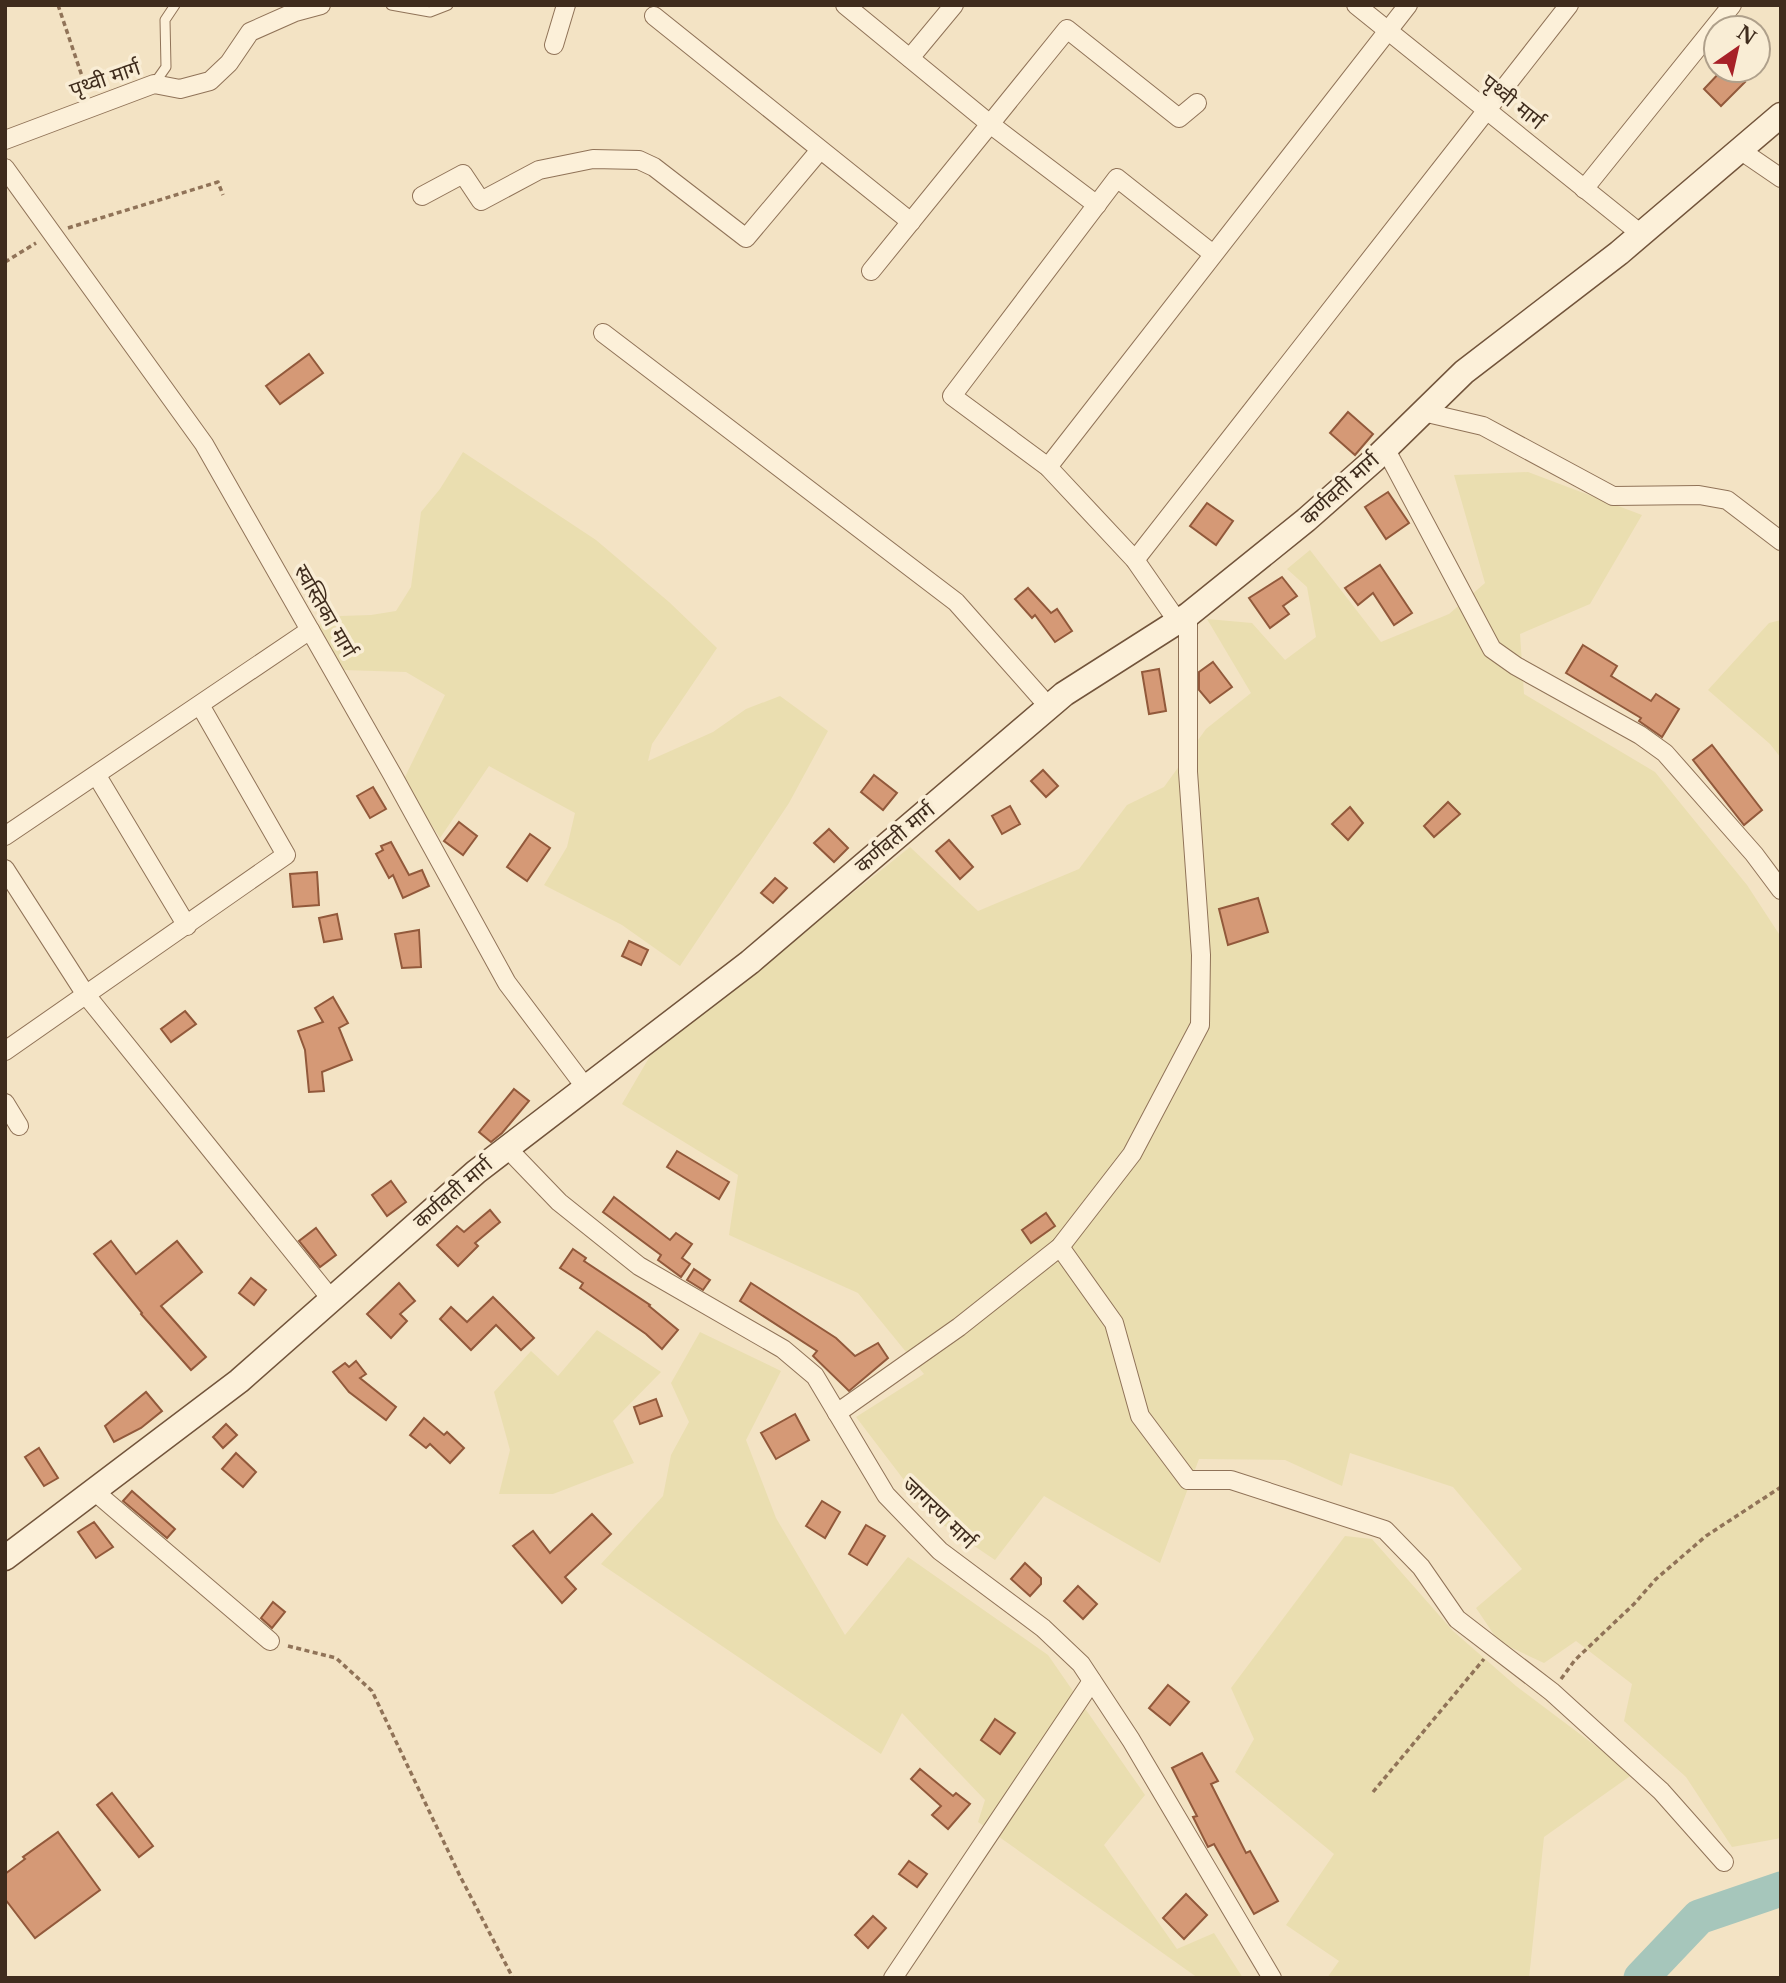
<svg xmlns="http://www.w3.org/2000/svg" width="1786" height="1983" viewBox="0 0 1786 1983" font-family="'Libre Baskerville','Noto Sans Devanagari',serif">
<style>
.farmland{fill:#eadeb0}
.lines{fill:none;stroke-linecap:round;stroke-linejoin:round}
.river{stroke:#a6c6bb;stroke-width:35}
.building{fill:#d59976;stroke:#92593b;stroke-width:2}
.lane-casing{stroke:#907358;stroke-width:11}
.street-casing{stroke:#907358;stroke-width:20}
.secondary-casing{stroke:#72543b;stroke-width:27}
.path{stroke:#907358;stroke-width:3.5;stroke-dasharray:5 3.5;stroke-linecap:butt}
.lane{stroke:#fcf0d9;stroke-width:9}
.street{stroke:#fcf0d9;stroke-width:18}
.secondary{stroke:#fcf0d9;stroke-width:24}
.labels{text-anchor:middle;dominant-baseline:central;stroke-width:7;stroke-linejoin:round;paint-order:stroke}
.street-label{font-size:21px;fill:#3f2c1d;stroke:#f9edd5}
</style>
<rect width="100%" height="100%" fill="#f3e3c4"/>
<g class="farmland">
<path d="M 463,452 L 596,540 L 669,602 L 717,648 L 652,744 L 648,761 L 713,732 L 746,709 L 780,696 L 828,731 L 789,803 L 680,966 L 622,925 L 544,885 L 567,847 L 575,813 L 489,766 L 440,838 L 403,781 L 445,695 L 406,672 L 343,670 L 317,626 L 340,616 L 371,615 L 396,611 L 411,587 L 421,512 L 440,489 Z"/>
<path d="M 1528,472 L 1642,515 L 1590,604 L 1520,634 L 1524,694 L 1655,772 L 1747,885 L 1781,937 L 1781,1838 L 1732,1847 L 1686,1777 L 1624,1721 L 1632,1684 L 1576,1641 L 1544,1663 L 1499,1642 L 1476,1608 L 1522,1569 L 1453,1487 L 1350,1453 L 1342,1486 L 1285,1460 L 1199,1459 L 1160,1563 L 1044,1496 L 995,1560 L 933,1518 L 856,1417 L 924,1374 L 858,1293 L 729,1235 L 738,1175 L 622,1104 L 650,1056 L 910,847 L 978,911 L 1079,869 L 1127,805 L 1164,787 L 1206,729 L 1251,693 L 1207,619 L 1252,623 L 1285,660 L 1316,637 L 1307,587 L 1287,569 L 1310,550 L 1381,642 L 1449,614 L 1485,583 L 1454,475 Z"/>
<path d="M 1781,620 L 1781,758 L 1770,744 L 1708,690 L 1769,623 Z"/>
<path d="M 597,1330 L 661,1372 L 613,1421 L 634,1463 L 553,1494 L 499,1494 L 510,1450 L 494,1392 L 531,1351 L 558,1376 Z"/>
<path d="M 700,1332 L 781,1371 L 746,1440 L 776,1518 L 845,1635 L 908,1557 L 1048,1655 L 1145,1795 L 1104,1845 L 1177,1949 L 1214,1933 L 1243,1978 L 1198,1978 L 978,1822 L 985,1800 L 902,1713 L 881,1754 L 601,1564 L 663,1496 L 671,1455 L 689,1422 L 671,1383 Z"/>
<path d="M 1345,1536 L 1372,1539 L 1453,1631 L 1516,1686 L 1633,1774 L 1544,1837 L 1529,1978 L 1327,1978 L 1339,1961 L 1286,1925 L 1334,1854 L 1235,1772 L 1254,1739 L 1231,1688 Z"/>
</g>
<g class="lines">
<path class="river" d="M 1641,1978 L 1699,1917 L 1781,1889"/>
</g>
<g class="building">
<path d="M 1722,70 L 1733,70 L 1745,82 L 1721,106 L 1704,89 Z"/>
<path d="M 309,354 L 323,373 L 280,404 L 266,386 Z"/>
<path d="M 1348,412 L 1373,434 L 1355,455 L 1330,433 Z"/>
<path d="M 1388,492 L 1409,523 L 1386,539 L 1365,507 Z"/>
<path d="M 1207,503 L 1233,521 L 1216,545 L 1190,526 Z"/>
<path d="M 1380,565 L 1412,613 L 1394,625 L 1373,593 L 1358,605 L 1345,588 Z"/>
<path d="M 1282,577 L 1297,596 L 1283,606 L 1289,614 L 1270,628 L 1249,598 Z"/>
<path d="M 1028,588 L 1051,613 L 1057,609 L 1072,631 L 1055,642 L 1035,615 L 1032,618 L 1015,599 Z"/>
<path d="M 1583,645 L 1617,666 L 1611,676 L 1651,701 L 1656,694 L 1679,709 L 1662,737 L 1639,721 L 1641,718 L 1566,673 Z"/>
<path d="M 1213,662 L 1232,687 L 1210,703 L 1199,690 L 1199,672 Z"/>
<path d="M 1159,669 L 1166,711 L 1149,714 L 1142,672 Z"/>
<path d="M 1712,745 L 1762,810 L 1744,825 L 1693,760 Z"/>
<path d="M 1043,770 L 1058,786 L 1046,797 L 1031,781 Z"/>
<path d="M 874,775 L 897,793 L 883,810 L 861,792 Z"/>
<path d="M 373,787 L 386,809 L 370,818 L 357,796 Z"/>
<path d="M 1448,802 L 1460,814 L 1434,837 L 1424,826 Z"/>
<path d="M 1010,806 L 1020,824 L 1002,834 L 992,816 Z"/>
<path d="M 1350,807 L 1363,823 L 1348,840 L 1332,824 Z"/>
<path d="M 459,822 L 477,836 L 463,855 L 444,841 Z"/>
<path d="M 829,829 L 848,848 L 834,862 L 814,843 Z"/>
<path d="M 530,834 L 550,848 L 527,881 L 507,867 Z"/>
<path d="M 949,840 L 973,867 L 960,879 L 936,851 Z"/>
<path d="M 391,842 L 409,875 L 422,870 L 429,886 L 403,898 L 393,875 L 389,878 L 376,854 L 383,850 L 381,846 Z"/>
<path d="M 317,872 L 319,905 L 293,907 L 290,874 Z"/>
<path d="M 775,878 L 787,888 L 773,903 L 761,893 Z"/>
<path d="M 1258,898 L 1268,932 L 1228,945 L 1219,909 Z"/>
<path d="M 337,914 L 342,939 L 324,942 L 319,918 Z"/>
<path d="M 419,930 L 421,967 L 402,968 L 395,934 Z"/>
<path d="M 629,941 L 648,950 L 641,965 L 622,956 Z"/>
<path d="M 333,997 L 348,1023 L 339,1028 L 352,1060 L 322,1072 L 324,1091 L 309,1092 L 305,1050 L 298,1031 L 323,1022 L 315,1008 Z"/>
<path d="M 185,1011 L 196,1024 L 171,1042 L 161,1029 Z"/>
<path d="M 514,1089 L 529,1101 L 502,1133 L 491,1142 L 479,1132 Z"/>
<path d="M 677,1151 L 729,1182 L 719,1199 L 667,1167 Z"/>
<path d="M 391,1181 L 406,1202 L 387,1216 L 372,1195 Z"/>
<path d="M 614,1197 L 670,1240 L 676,1233 L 692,1244 L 682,1258 L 690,1264 L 681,1277 L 658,1260 L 661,1255 L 603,1212 Z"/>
<path d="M 490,1210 L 500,1222 L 475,1243 L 478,1246 L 458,1266 L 437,1245 L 457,1226 L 464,1232 Z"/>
<path d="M 1046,1213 L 1055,1226 L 1031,1243 L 1022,1230 Z"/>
<path d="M 316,1228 L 336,1255 L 320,1267 L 299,1241 Z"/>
<path d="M 111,1241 L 136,1274 L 177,1241 L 202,1272 L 161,1306 L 206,1357 L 191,1370 L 141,1314 L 142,1313 L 94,1254 Z"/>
<path d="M 573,1249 L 586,1258 L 584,1261 L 650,1305 L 649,1306 L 678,1330 L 662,1349 L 646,1334 L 580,1288 L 583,1283 L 560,1268 Z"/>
<path d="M 694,1269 L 710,1280 L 703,1290 L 687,1280 Z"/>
<path d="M 251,1278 L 266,1290 L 254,1305 L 239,1293 Z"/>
<path d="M 399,1283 L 415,1301 L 400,1314 L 407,1321 L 391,1338 L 367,1314 Z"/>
<path d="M 751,1283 L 836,1338 L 855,1356 L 878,1343 L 888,1358 L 849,1391 L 813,1356 L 817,1351 L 740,1301 Z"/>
<path d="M 493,1297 L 534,1338 L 521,1350 L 496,1325 L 471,1350 L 440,1319 L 451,1307 L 467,1322 Z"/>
<path d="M 356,1361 L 366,1374 L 360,1378 L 396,1407 L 386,1420 L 349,1392 L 333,1372 L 345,1363 L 349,1367 Z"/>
<path d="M 146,1392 L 162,1411 L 141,1428 L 114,1442 L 105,1426 Z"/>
<path d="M 656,1399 L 662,1416 L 640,1424 L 634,1407 Z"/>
<path d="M 795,1414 L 809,1440 L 776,1459 L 761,1433 Z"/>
<path d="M 424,1418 L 444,1435 L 447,1432 L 464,1448 L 450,1463 L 430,1444 L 426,1448 L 410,1435 Z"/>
<path d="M 226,1424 L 237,1435 L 223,1448 L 213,1437 Z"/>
<path d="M 39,1448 L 58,1478 L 44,1486 L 25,1457 Z"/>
<path d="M 236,1453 L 256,1472 L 243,1487 L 222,1469 Z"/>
<path d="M 132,1491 L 175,1529 L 167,1538 L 123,1501 Z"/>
<path d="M 822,1501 L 840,1512 L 825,1538 L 806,1526 Z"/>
<path d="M 592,1514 L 611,1534 L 565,1577 L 576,1589 L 562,1603 L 513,1546 L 533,1531 L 550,1553 Z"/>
<path d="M 94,1522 L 113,1547 L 96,1558 L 78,1532 Z"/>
<path d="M 866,1525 L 885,1536 L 867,1565 L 849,1554 Z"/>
<path d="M 1025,1563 L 1041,1578 L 1041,1584 L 1030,1596 L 1011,1579 Z"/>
<path d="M 1078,1586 L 1097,1604 L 1083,1619 L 1064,1601 Z"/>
<path d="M 273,1602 L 285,1612 L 272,1628 L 261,1618 Z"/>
<path d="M 1168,1685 L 1189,1702 L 1170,1725 L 1149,1708 Z"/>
<path d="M 995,1719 L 1015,1733 L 1000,1754 L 981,1740 Z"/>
<path d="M 1202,1753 L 1218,1781 L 1211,1784 L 1246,1853 L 1250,1851 L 1278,1901 L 1254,1914 L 1214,1844 L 1208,1847 L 1193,1817 L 1197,1816 L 1172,1768 Z"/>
<path d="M 920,1769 L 953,1796 L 956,1793 L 970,1804 L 948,1829 L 932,1815 L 941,1806 L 911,1779 Z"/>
<path d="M 112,1793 L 153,1846 L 139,1857 L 97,1805 Z"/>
<path d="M 58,1832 L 100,1890 L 35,1938 L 5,1899 L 5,1874 L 25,1859 L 23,1857 Z"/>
<path d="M 909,1861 L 927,1874 L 917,1887 L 899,1874 Z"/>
<path d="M 1186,1894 L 1207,1915 L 1184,1939 L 1163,1918 Z"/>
<path d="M 873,1916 L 886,1928 L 868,1948 L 855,1935 Z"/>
</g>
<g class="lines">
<defs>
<g id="lane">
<path d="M 391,5 L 430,12 L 448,5"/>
<path d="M 154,84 L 166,67 L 165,20 L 175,5"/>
</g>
<g id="street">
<path d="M 845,5 L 990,124 L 1097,205"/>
<path d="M 1356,5 L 1641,234"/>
<path d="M 654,16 L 911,222"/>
<path d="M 554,45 L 566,5"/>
<path d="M 910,58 L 954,5"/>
<path d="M 5,140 L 154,84 L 180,89 L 210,81 L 229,63 L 250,32 L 295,12 L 321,5"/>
<path d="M 1740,150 L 1781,178"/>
<path d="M 5,168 L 204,444 L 392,774 L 507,983 L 586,1088"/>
<path d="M 1584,189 L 1732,5"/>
<path d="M 422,196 L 463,174 L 481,201 L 539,170 L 593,159 L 639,160 L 654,167 L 746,238 L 820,150"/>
<path d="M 871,271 L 1067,29 L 1179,118 L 1197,103"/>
<path d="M 603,333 L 956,602 L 1049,707"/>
<path d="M 1423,412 L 1483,426 L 1613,496 L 1699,495 L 1727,500 L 1781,541"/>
<path d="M 1385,448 L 1492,649 L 1516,666 L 1640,735 L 1665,753 L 1754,854 L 1781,890"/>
<path d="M 1048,467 L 1408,5"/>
<path d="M 1135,560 L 1569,5"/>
<path d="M 1178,622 L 1135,560 L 1048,467 L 952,396 L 1117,178 L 1213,254"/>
<path d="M 97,776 L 187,926"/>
<path d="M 5,836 L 310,630"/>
<path d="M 5,869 L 86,995 L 332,1300"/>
<path d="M 5,1051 L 286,855 L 200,705"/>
<path d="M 5,1103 L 19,1126"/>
<path d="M 507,1148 L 559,1202 L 639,1266 L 783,1349 L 815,1376 L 886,1495 L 940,1551 L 1043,1628 L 1081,1664 L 1131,1740 L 1272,1978"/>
<path d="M 1060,1247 L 1114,1323 L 1140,1416 L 1188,1480 L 1231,1480 L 1385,1530 L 1421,1567 L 1457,1619 L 1552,1692 L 1661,1791 L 1724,1862"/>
<path d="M 837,1413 L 959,1327 L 1060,1247 L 1132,1154 L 1200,1025 L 1201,955 L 1188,772 L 1188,615"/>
<path d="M 94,1491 L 270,1641"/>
<path d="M 893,1978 L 1092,1681"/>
</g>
<path id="secondary" d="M 5,1558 L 239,1381 L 476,1172 L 750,962 L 1064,694 L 1188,615 L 1306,520 L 1375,459 L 1464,372 L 1619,253 L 1781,115"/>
</defs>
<use href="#lane" class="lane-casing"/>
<use href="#street" class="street-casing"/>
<use href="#secondary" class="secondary-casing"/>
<g class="path">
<path d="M 58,5 L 87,91"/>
<path d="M 68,228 L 218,182 L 223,195"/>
<path d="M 5,262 L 36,243"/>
<path d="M 288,1646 L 336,1658 L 372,1691 L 460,1876 L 513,1978"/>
<path d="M 1561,1679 L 1575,1660 L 1634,1604 L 1656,1579 L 1706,1536 L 1781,1487"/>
<path d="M 1373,1792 L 1484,1659"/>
</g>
<use href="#lane" class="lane"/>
<use href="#street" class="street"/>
<use href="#secondary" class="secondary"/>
</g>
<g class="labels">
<g class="street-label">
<text transform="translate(105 79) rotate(-19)">पृथ्वी मार्ग</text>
<text transform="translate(1513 102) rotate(39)">पृथ्वी मार्ग</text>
<text transform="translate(1340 489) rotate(-42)">कर्णवती मार्ग</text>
<text transform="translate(325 611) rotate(60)">स्वस्तिका मार्ग</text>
<text transform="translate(895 838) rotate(-40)">कर्णवती मार्ग</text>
<text transform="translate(453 1193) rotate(-41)">कर्णवती मार्ग</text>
<text transform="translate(939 1513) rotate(44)">जागरण मार्ग</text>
</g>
</g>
<rect width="1786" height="1983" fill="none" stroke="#3f2c1d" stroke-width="14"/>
<g transform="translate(1737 49) rotate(34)"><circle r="33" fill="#f9edd5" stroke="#afa08b" stroke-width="2"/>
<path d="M0-5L12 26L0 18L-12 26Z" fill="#a72128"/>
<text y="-10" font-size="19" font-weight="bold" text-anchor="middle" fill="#3f2c1d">N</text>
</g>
</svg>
